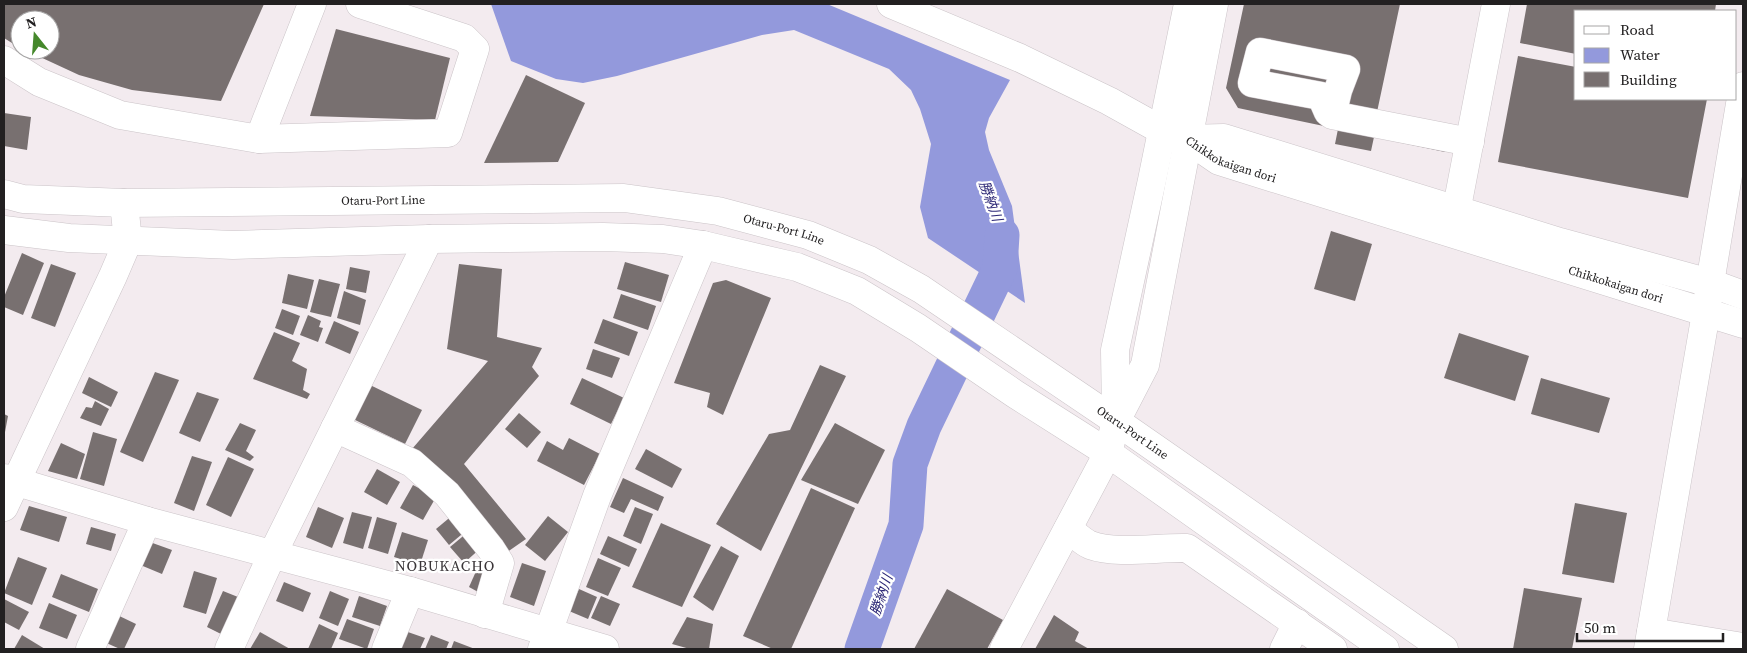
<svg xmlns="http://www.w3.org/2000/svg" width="1747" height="653" viewBox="0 0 1747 653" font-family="'Source Serif 4','Noto Sans JP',serif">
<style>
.water{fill:#9399dc}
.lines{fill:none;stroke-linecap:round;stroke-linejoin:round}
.river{stroke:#9399dc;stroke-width:35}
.building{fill:#787070}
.minor-casing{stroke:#cbc4c8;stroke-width:29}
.major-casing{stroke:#cbc4c8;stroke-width:29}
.minor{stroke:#fff;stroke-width:28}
.major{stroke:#fff;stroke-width:28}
.labels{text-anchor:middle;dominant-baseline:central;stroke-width:4.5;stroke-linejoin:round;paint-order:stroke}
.street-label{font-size:12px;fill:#222021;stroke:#fff}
.water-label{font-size:14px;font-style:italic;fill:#2d2876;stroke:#fff}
.quarter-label{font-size:15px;letter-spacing:1px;fill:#393437;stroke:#fff}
</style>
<rect width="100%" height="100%" fill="#f3ebef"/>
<path class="water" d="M 491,4 L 827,4 L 1010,80 L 989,118 L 985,132 L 989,150 L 1012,206 L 1025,303 L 928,238 L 920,207 L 931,144 L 920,109 L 911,90 L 889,69 L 794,30 L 762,35 L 617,76 L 583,83 L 556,79 L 511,61 Z"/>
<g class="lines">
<path class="river" d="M 862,649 L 906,525 L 910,464 L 924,426 L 1000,268 L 1002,235"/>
</g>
<g class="building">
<path d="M 4,4 L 264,4 L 221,101 L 132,90 L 79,75 L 25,50 L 50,50 L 50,20 L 20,20 L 20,48 L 4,38 Z"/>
<path d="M 1244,4 L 1400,4 L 1377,112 L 1450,128 L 1445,152 L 1374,137 L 1371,151 L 1335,144 L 1338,129 L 1238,108 L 1226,88 Z"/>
<path d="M 1527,4 L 1716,4 L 1715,11 L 1576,11 L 1576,54 L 1520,43 Z"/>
<path d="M 336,29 L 450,58 L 435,120 L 310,116 Z"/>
<path d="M 1518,56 L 1576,67 L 1576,99 L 1707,99 L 1688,198 L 1498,162 Z"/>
<path d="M 526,75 L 585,103 L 558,162 L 484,163 Z"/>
<path d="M 4,113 L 31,117 L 27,150 L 4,146 Z"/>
<path d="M 1331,231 L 1372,244 L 1355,301 L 1314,289 Z"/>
<path d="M 22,253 L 44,263 L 23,315 L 4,307 L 4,297 Z"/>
<path d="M 625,262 L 669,275 L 661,302 L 617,289 Z"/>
<path d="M 51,264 L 76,273 L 55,327 L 31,318 Z"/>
<path d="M 459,264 L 502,269 L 497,337 L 542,348 L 532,367 L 539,376 L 464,464 L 526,539 L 503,555 L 412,449 L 488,361 L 447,349 Z"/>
<path d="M 350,267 L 370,271 L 366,293 L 346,289 Z"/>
<path d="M 288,274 L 314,280 L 307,309 L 282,303 Z"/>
<path d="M 319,279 L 340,284 L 331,317 L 310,312 Z"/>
<path d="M 726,280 L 771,298 L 723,415 L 707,407 L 710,393 L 674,383 L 713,283 Z"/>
<path d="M 344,291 L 366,300 L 360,325 L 337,318 Z"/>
<path d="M 621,294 L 656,306 L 648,330 L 613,318 Z"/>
<path d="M 282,309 L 300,316 L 293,335 L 275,328 Z"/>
<path d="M 308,315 L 321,321 L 319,327 L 323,328 L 318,342 L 300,335 Z"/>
<path d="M 603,319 L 638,332 L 629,356 L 594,343 Z"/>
<path d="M 334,321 L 359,332 L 350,354 L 325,343 Z"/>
<path d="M 274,332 L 300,343 L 292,361 L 307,369 L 303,390 L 310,394 L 307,399 L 253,379 Z"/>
<path d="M 1459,333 L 1529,356 L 1515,401 L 1444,378 Z"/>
<path d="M 593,349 L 620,358 L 612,378 L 586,369 Z"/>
<path d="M 820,365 L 846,376 L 761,551 L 716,524 L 769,434 L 790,430 Z"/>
<path d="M 155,372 L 179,380 L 143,462 L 120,452 Z"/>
<path d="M 89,377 L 118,392 L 111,407 L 82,393 Z"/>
<path d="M 582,378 L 624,398 L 611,424 L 570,404 Z"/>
<path d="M 1541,378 L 1610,398 L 1599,433 L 1531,414 Z"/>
<path d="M 370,385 L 422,410 L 405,444 L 353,419 Z"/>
<path d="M 197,392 L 219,399 L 200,442 L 179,433 Z"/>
<path d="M 95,401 L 109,409 L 101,426 L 80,418 L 86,407 L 92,408 Z"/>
<path d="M 519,413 L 541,432 L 527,448 L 505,429 Z"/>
<path d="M 4,414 L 8,416 L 5,432 L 4,431 Z"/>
<path d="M 240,423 L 256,430 L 246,451 L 254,457 L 250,461 L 225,450 Z"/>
<path d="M 835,423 L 885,450 L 858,504 L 801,480 Z"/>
<path d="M 93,432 L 117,439 L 104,486 L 80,479 Z"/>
<path d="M 569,438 L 600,454 L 584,485 L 537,461 L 547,441 L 563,450 Z"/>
<path d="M 61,443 L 85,454 L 77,479 L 48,471 Z"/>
<path d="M 646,449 L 682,469 L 672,488 L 635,469 Z"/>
<path d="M 192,456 L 212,462 L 194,511 L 174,503 Z"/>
<path d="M 228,457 L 254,469 L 231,517 L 206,505 Z"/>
<path d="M 377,469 L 400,482 L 387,505 L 364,492 Z"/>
<path d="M 623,478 L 664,497 L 658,511 L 631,499 L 624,513 L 610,507 Z"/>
<path d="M 413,485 L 436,497 L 423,520 L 400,508 Z"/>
<path d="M 811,488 L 855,508 L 791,649 L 773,649 L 743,636 Z"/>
<path d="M 1575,503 L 1627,513 L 1614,583 L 1562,574 Z"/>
<path d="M 29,506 L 67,517 L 59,542 L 20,530 Z"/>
<path d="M 318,507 L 344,518 L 332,548 L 306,537 Z"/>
<path d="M 635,507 L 653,514 L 641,544 L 623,536 Z"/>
<path d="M 352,512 L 372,517 L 363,549 L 343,543 Z"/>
<path d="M 454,514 L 467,530 L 449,545 L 436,529 Z"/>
<path d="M 548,516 L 568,532 L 545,561 L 525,545 Z"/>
<path d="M 377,517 L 397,523 L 388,554 L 368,548 Z"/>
<path d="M 661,523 L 711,545 L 682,607 L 632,587 Z"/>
<path d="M 91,527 L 116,534 L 111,551 L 86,544 Z"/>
<path d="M 402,532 L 428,540 L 420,565 L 394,557 Z"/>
<path d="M 468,532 L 482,547 L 464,563 L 450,547 Z"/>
<path d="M 608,536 L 637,549 L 629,567 L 600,554 Z"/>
<path d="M 147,541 L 172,550 L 162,574 L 138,564 Z"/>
<path d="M 721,546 L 739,556 L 713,611 L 693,597 Z"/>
<path d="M 18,557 L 47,568 L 32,605 L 4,593 Z"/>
<path d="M 482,558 L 494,563 L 480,593 L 469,587 Z"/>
<path d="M 598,558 L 621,568 L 608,596 L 586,587 Z"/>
<path d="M 522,563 L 546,571 L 534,606 L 510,597 Z"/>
<path d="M 194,571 L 217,578 L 206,614 L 183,607 Z"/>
<path d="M 61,574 L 98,589 L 89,612 L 52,597 Z"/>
<path d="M 284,582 L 311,593 L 303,612 L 276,601 Z"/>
<path d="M 1524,588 L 1582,598 L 1572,649 L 1513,649 Z"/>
<path d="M 579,589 L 597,597 L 588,619 L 569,611 Z"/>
<path d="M 947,589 L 1003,620 L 987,649 L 914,649 Z"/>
<path d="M 223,591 L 238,597 L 221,634 L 207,627 Z"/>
<path d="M 330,591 L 349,599 L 338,626 L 319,618 Z"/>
<path d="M 359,596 L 387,606 L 380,626 L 352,617 Z"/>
<path d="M 601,596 L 620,604 L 610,626 L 591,618 Z"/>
<path d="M 4,599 L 29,612 L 19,630 L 4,622 Z"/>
<path d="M 49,603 L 77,615 L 67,639 L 39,628 Z"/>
<path d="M 109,611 L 136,624 L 124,649 L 120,649 L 95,638 Z"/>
<path d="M 1054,615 L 1079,632 L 1075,641 L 1089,649 L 1035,649 Z"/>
<path d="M 687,617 L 713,624 L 709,649 L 690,649 L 672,644 Z"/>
<path d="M 347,619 L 374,629 L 367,649 L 339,639 Z"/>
<path d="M 319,624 L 338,633 L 331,649 L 308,649 Z"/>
<path d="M 405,631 L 425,638 L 420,649 L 400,649 Z"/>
<path d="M 260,632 L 290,649 L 250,649 Z"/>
<path d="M 22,635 L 45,649 L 14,649 Z"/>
<path d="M 431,635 L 449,642 L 446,649 L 425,649 Z"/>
<path d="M 454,641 L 475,649 L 451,649 Z"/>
</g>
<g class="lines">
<defs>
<g id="minor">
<path id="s1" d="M 891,4 L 1020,58 L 1109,101 L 1163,131 L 1187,139 L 1219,161 L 1743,324"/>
<path d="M 4,60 L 39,82 L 120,115 L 259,139 L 448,133 L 475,49 L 464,38 L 360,4"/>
<path d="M 1332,115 L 1338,90 L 1346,69 L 1260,52 L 1252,83 L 1321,96 L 1328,112 L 1332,115 L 1470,142"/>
<path d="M 259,139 L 312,4"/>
<path d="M 1187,139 L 1224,138 L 1560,242 L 1710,283 L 1743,295"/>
<path d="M 1453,228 L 1496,4"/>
<path d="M 1116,417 L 1115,350 L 1152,180 L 1188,4"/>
<path d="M 335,428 L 412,463 L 447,494 L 491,549 L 500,563 L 485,614"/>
<path d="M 4,478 L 147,521 L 410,591 L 605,649"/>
<path d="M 4,507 L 113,276 L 128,241 L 124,203"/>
<path d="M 1068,529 C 1075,534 1083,542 1090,545 C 1118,555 1157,547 1187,548 L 1333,649"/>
<path d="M 1651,632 L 1743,647"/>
<path d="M 90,649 L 147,521"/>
<path d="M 229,649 L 272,555 L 429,239"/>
<path d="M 386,649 L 410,591"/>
<path d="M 542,649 L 597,496 L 703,245"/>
<path d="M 1004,649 L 1108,453 L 1116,421 L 1145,365 L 1214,4"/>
<path d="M 1284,649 L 1297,623"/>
<path d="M 1648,649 L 1706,313 L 1710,283 L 1743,86"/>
</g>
<g id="major">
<path id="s2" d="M 4,194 L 23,199 L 124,203 L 624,198 L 718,211 L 808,235 L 869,260 L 921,289 L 1116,421 L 1444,649"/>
<path d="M 4,230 L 69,238 L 233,245 L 429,239 L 603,237 L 663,239 L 703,245 L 797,267 L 857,291 L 918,328 L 1015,394 L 1108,453 L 1385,649"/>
</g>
</defs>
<use href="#minor" class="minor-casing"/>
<use href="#major" class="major-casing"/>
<use href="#minor" class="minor"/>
<use href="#major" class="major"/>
</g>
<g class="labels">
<g class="street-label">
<text stroke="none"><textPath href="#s1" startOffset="375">Chikkokaigan dori</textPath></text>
<text stroke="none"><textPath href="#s2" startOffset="380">Otaru-Port Line</textPath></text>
<text stroke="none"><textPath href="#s2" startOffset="784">Otaru-Port Line</textPath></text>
<text stroke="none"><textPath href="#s1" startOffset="780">Chikkokaigan dori</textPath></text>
<text stroke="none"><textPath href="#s2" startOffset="1190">Otaru-Port Line</textPath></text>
</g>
<g class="water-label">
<text transform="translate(991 201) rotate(70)">勝納川</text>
<text transform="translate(881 595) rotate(-71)">勝納川</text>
</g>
<g class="quarter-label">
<text x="445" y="565">NOBUKACHO</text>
</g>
</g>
<rect width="1747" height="653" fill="none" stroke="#222021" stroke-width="10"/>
<rect x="1574" y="10" width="162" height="90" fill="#ffffff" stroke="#a7a6a6"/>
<rect x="1584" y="26" width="25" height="8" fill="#ffffff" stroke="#a7a6a6"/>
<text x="1620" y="35" font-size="15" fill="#222021">Road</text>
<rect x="1584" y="48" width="25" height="15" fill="#9399dc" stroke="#a7a6a6"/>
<text x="1620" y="60" font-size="15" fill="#222021">Water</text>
<rect x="1584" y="72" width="25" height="15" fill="#787070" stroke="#a7a6a6"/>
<text x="1620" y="85" font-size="15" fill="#222021">Building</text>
<g transform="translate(35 35) rotate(343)"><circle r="24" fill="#ffffff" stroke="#a7a6a6"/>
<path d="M0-4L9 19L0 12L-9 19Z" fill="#45882b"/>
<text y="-8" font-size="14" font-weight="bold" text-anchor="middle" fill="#222021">N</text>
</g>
<path d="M1577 633v8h146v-8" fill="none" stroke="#222021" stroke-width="2.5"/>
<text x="1584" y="633" font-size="15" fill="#222021" stroke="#ffffff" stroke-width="4" paint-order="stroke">50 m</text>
</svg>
